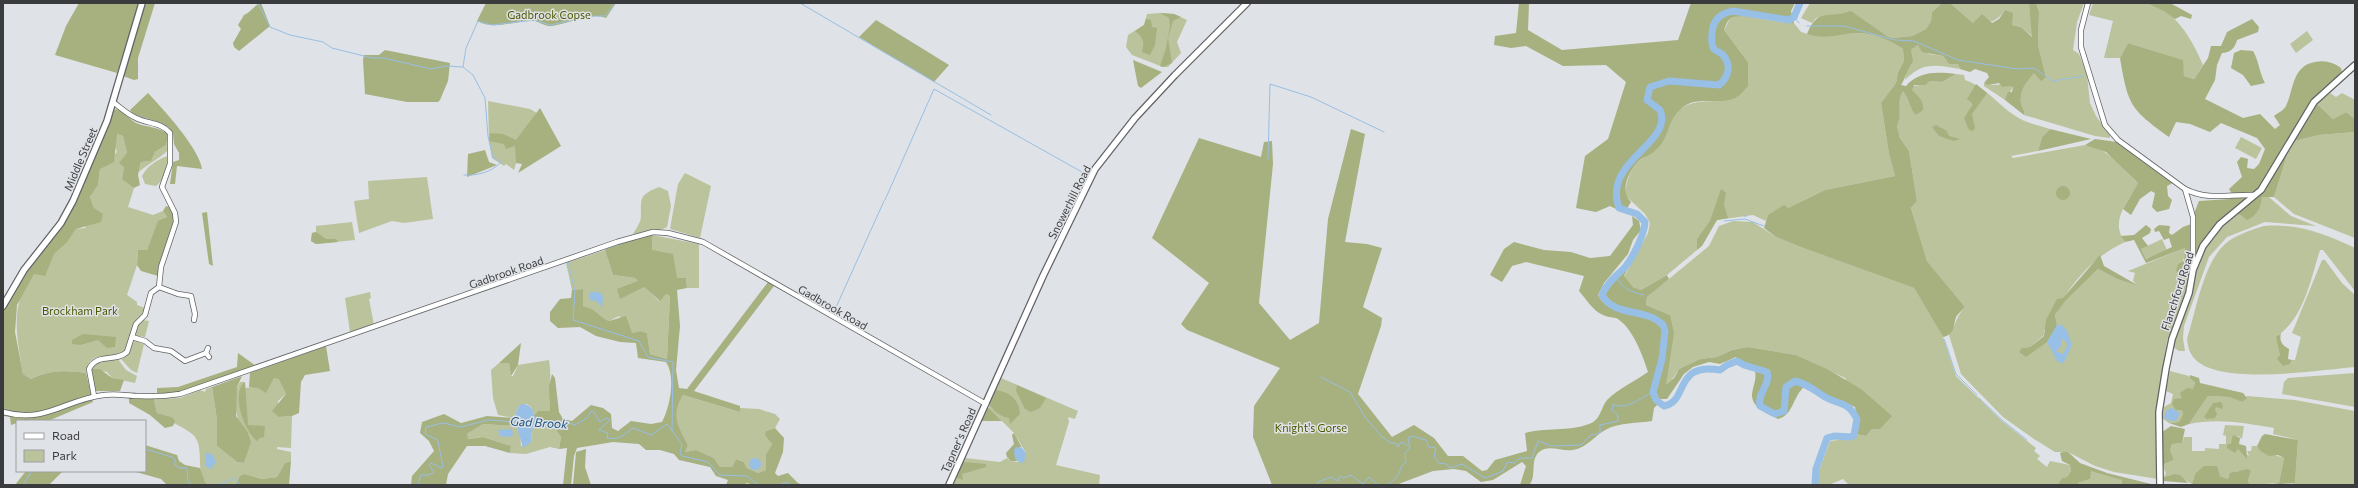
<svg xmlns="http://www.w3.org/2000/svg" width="2358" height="488" viewBox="0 0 2358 488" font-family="Commissioner,sans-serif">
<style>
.green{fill:#bbc39d}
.forest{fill:#a7b07f}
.water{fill:#98bfe5;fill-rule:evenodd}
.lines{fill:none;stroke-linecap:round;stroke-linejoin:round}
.stream{stroke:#98bfe5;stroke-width:1}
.river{stroke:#98bfe5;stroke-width:7}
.minor-casing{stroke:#616367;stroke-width:6}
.tertiary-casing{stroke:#616367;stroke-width:8}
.minor{stroke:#fff;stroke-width:4.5}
.tertiary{stroke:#fff;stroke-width:5.5}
.labels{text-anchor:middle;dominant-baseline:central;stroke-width:3;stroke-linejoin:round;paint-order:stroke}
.park-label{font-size:11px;fill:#4c5600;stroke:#dfe2e6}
.street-label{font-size:11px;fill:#3a3b3d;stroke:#dfe2e6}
.water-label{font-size:12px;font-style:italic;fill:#185181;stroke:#dfe2e6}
</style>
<rect width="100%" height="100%" fill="#dfe2e6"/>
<g class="green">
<path d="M 1810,3 L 1942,3 L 1932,12 L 1931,21 L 1926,29 L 1912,36 L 1892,38 L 1887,36 L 1851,12 L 1816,18 L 1812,23 L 1801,18 Z"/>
<path d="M 1950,3 L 2029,3 L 2033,37 L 2021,27 L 2012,25 L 2005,10 C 1996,23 1989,23 1973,23 Z"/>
<path d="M 2036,3 L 2084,3 L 2077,22 L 2073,50 L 2079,54 L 2087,75 L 2090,103 L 2096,116 L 2110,135 L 2110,138 L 2095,136 L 2024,115 C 2025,110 2022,108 2021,103 C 2019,91 2027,81 2034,72 L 2046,77 L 2038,45 L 2039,12 Z"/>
<path d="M 2093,3 C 2110,3 2129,1 2146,3 C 2174,7 2193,41 2203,65 L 2194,79 L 2184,76 L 2182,60 L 2128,43 L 2120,58 L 2104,58 L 2113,21 L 2089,15 Z"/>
<path d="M 1160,13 L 1174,14 L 1187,20 L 1177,42 L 1181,53 L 1168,67 L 1163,67 L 1132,55 L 1126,47 L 1128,35 L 1144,25 L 1147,14 Z"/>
<path d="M 1738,15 L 1786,23 L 1794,23 L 1801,32 C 1825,40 1833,34 1857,33 C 1873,33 1890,40 1903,49 L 1904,61 L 1898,72 L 1896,83 L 1881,103 L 1889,154 L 1895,176 L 1825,190 L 1788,208 L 1768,215 L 1766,221 L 1753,215 L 1717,220 L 1697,239 L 1697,250 L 1667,275 L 1641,290 L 1633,287 L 1624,277 L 1648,233 L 1650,223 L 1645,214 L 1626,196 C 1625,183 1630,167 1642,159 C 1647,155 1654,153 1657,149 C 1680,115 1668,101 1719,101 L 1748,62 L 1724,30 L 1730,19 Z"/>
<path d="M 2307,31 L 2313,40 L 2296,53 L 2290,44 Z"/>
<path d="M 1918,45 L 1929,54 L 1943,56 L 1949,64 L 1958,64 L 1960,69 C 1936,65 1923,61 1905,80 L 1911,50 Z"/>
<path d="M 1956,74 L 1964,75 L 1965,80 C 1987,88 1996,103 2014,115 C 2024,123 2038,125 2050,129 L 2042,137 L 2038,151 L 2011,156 L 2013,158 L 2085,145 C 2109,148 2121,168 2138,183 C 2128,203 2109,220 2125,242 C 2084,261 2065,294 2044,331 L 2044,335 L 2030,347 L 2023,348 C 2052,347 2041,342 2057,325 L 2055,315 L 2065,300 L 2098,269 L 2117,279 L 2137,285 L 2133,281 L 2135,273 L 2128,271 L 2185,248 L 2186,251 L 2179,274 L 2189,278 L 2188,288 L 2167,341 L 2159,394 L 2158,479 L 2114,472 L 2095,466 L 2068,452 L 2055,452 L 2034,439 L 2003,417 L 1961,374 L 1949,335 C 1957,324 1955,318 1965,307 L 1927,261 L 1911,208 L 1917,201 L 1909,151 L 1900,138 L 1897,126 C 1903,114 1893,99 1904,90 C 1912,84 1922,87 1930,81 L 1942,82 Z"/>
<path d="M 1984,83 C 1994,88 2003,81 2013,87 L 2005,100 L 1984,86 Z"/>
<path d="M 2330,93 L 2336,97 L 2342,93 L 2355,100 L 2355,119 L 2346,112 L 2333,119 L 2317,104 Z"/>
<path d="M 488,101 L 530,109 L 537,113 L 526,130 L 514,170 L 506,164 L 504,166 L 492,158 L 489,141 Z"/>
<path d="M 2355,132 L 2355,238 L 2294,214 L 2274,197 L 2289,149 L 2294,141 L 2319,135 Z"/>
<path d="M 117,134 L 123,136 L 127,153 L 122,178 L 134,188 L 128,207 L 153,215 L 163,211 L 167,217 L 160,221 L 156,228 L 147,250 L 138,250 L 137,265 L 127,295 L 137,302 L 137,305 L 145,308 C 142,316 135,321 132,329 C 129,336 130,348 124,352 C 110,362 90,347 86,373 C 67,370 48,370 31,379 L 23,374 C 17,338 8,301 36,272 C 50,257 65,245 76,229 L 85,228 L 94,208 L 90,197 L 98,185 L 100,169 L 117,152 L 114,144 Z"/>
<path d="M 168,135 C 168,139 170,144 169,148 C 167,154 145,166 139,172 L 141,162 L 151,161 L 155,152 L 166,145 Z"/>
<path d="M 2241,137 L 2262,148 L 2256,159 L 2235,148 Z"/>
<path d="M 168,156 C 171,167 164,179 156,186 L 145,184 L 142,176 C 147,166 158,159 168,156 Z"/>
<path d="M 685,173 L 711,186 L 700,238 L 670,229 L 678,184 Z"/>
<path d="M 427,177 L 433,219 L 404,223 L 392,221 L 359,233 L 354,201 L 369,199 L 368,181 Z"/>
<path d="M 659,187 L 668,191 L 671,206 L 667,227 C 658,232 644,232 633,234 C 636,229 641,222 641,216 C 641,198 639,195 659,187 Z"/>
<path d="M 2263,192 L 2291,216 L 2316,226 L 2265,222 L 2227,237 L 2209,257 L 2184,326 L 2183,338 L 2185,351 L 2179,351 L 2173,347 L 2174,341 C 2183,313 2192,265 2208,242 C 2221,221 2244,207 2263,192 Z"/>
<path d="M 1733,221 L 1753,222 L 1776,237 L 1914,288 L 1943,337 L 1956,376 L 2002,421 L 2036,448 L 2034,451 L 2040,456 L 2037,459 L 2047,467 L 2050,461 L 2070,465 L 2071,471 L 2067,477 L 2062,478 L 2057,485 L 1849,485 L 1843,479 L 1829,485 L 1818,485 L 1818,474 L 1830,441 L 1855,438 L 1856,434 L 1866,436 L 1872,429 L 1845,378 L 1796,355 L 1748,347 L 1732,350 L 1717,357 L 1700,359 L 1679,369 L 1668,385 L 1666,385 L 1670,315 L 1646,305 L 1647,297 L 1709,246 L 1719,226 Z"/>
<path d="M 352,222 L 355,240 L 316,244 L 311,241 L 312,233 L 316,232 L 316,226 Z"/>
<path d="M 2264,226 C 2298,223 2325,234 2355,248 L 2355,291 L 2323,250 L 2320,250 C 2311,278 2304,318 2278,335 L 2280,355 L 2290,364 L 2292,360 L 2295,360 L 2301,337 L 2292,333 L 2322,260 L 2325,260 L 2342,283 L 2355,295 L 2355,367 C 2320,370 2219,386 2195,359 C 2189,353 2188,346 2187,339 C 2196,311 2203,264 2225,244 C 2235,235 2251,230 2264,226 Z"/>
<path d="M 652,235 L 699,244 L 699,288 L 687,288 L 686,278 L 677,278 L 652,250 Z"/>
<path d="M 2162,239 L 2167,250 L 2146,259 L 2141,249 Z"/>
<path d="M 605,250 L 613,275 L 635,278 L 659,301 L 666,294 L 670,296 L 667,359 L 650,354 L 647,333 L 640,331 L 632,333 L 619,316 L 609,321 C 597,315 597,309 583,306 L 583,289 L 572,290 L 566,263 Z"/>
<path d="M 370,292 L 371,298 L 369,299 L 374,325 L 350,332 L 345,298 Z"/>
<path d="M 143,320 L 149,321 L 145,337 L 140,336 L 139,338 L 135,335 L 136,327 Z"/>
<path d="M 138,340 L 138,342 L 144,344 L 137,373 L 131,370 L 121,359 L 129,353 L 134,341 Z"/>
<path d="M 117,358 L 126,370 L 137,376 L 135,383 L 112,378 L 107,372 L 92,369 L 97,362 Z"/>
<path d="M 549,360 C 552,377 549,394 550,411 L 538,411 L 534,415 L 531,407 L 527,404 L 518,407 L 514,418 L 498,415 L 493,398 L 491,370 L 499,363 L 509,363 L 511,376 L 513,376 L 518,365 Z"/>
<path d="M 2170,371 L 2189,376 L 2195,384 L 2193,390 L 2182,398 L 2183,414 L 2179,422 L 2169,423 L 2162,418 L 2164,407 L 2171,403 L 2173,394 L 2166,391 Z"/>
<path d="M 2355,373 L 2355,407 L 2282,394 L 2284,382 L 2288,378 Z"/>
<path d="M 275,377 L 280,379 L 286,394 L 278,401 L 279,417 L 292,416 L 291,448 L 277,447 L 277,449 L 291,452 L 291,461 L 285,463 L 277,477 L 262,479 L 245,474 L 236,485 L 208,485 C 194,473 205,451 195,437 C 190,431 181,427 174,423 L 172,417 L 157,413 L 154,399 L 180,398 L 200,390 L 205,392 L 206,389 L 212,387 L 217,420 L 217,446 L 237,462 L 244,463 L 249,445 C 240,426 228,402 240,382 L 245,382 L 245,388 C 257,386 267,388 275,377 Z"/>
<path d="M 1001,378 L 1078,411 L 1075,419 L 1068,417 L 1069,422 L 1056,465 L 1100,475 L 1099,485 L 952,485 L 965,458 L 1000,462 L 1007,458 L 1011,461 L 1018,462 L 1026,453 L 1014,433 L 989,408 L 989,403 Z"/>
<path d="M 683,395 L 740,412 L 740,408 L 759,409 L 775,414 L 780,419 L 775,428 L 766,431 L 772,444 L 766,454 L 766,470 L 758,473 L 747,468 L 744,462 L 736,459 L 732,467 L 720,467 L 714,458 L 696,450 L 685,452 L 688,445 C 678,426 671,416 683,395 Z"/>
<path d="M 2208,396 L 2229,397 L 2242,402 L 2247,396 L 2295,400 L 2355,411 L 2355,485 L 2287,485 L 2295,483 L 2298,440 L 2273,434 L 2274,428 C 2245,423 2217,418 2189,424 Z"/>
<path d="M 536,423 L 541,426 L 553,426 L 561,437 L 559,449 L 550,447 L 526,454 L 510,453 L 511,446 L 483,437 L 467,439 L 467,434 L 483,424 L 516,426 L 520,435 L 521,446 L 531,442 L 532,430 Z"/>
<path d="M 2225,425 L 2244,426 L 2242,439 L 2238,436 L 2227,446 L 2227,448 L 2238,449 L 2249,456 L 2247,451 L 2251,451 L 2252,446 L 2257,446 L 2259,450 L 2284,458 L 2279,483 L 2250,485 L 2248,481 L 2251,471 L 2237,471 L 2228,479 L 2220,476 L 2195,474 L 2192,484 L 2174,474 L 2164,477 L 2166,473 L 2162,465 L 2174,460 L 2170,450 L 2172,444 L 2182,443 L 2184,437 L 2192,437 L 2192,451 L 2205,451 L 2205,448 L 2219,449 L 2219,444 L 2226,444 L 2226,436 L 2223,435 Z"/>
<path d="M 2090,470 L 2123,480 L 2122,485 L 2079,485 L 2078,483 L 2090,479 Z"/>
</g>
<g class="forest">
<path d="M 79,3 L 140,3 L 117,73 L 55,55 L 66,26 Z"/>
<path d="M 144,3 L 155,3 L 138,58 L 138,79 L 134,80 L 123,76 Z"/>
<path d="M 261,3 L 270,26 L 239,51 L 234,47 L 233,43 L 241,29 L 238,25 L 244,15 C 251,12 253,6 261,3 Z"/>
<path d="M 486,3 L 616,3 L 606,18 C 590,12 568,24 552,26 C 546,27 540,22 534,21 C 515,20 495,31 477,21 Z"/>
<path d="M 1519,3 L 1529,3 L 1528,30 L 1562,50 L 1678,40 L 1691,3 L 1795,3 L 1791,11 L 1794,23 C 1779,24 1740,10 1730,19 C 1727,21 1725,27 1724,30 L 1748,62 L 1748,86 C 1745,89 1741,95 1737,97 C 1721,106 1701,96 1686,105 C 1667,117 1670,138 1656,150 C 1652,155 1645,156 1640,160 C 1629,170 1619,190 1631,202 L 1624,213 L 1610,206 L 1596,212 L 1576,208 L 1585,156 L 1608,139 L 1626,82 L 1606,65 L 1563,66 L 1526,46 L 1511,48 L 1494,45 L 1495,36 L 1516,33 Z"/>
<path d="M 1942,3 L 1950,3 L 1973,23 L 1982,14 L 1992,23 L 1999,19 L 2005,10 L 2013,13 L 2012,25 L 2021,27 L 2032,37 L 2029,3 L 2036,3 L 2039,12 L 2038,45 L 2046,77 L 2041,81 L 2034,73 C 2027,81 2019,91 2021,103 C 2022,108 2025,110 2024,115 L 2005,100 L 2008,92 L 2012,92 L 2013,87 L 2010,86 L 2002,87 L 1999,83 L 1988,85 L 1984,83 L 1989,77 L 1987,73 L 1975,69 L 1970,72 L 1960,69 L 1958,64 L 1949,64 L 1943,56 L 1922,52 L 1918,45 L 1911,50 L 1913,62 C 1907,68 1906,78 1901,85 L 1906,86 C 1919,71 1937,72 1956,74 L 1942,82 L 1930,81 L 1925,85 L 1914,85 L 1912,90 C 1919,97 1924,101 1923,110 L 1916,115 C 1909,108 1910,99 1903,91 C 1895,103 1903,114 1897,126 L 1900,138 L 1909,151 L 1917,201 L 1911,208 L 1927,261 L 1965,307 C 1962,310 1958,314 1956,317 C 1953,327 1955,334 1943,337 L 1914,288 L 1804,248 L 1776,237 L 1764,228 L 1768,215 L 1784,205 L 1788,208 L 1825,190 L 1895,176 L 1889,154 L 1881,103 L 1896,83 L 1898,72 L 1904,61 L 1903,49 C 1890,40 1873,33 1857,33 C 1839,34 1825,40 1807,34 C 1818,7 1828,19 1851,11 L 1887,36 L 1892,38 L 1912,36 L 1926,29 L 1931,21 L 1932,12 Z"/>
<path d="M 2147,3 L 2170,3 L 2192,15 L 2191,19 L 2181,16 L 2175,19 L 2164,11 Z"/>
<path d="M 1160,13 L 1174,14 L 1181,17 L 1173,21 L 1168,38 L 1172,63 L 1163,67 L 1160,66 L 1166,48 L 1170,26 L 1169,18 Z"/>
<path d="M 1146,19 L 1151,20 L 1152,27 L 1157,28 L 1155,45 L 1150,55 L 1142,52 C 1145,41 1143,38 1135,31 L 1144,25 Z"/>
<path d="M 2252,19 L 2259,27 L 2258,32 L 2237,40 C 2235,48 2230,53 2222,53 L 2217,65 L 2215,80 L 2205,99 L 2243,118 L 2260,114 L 2275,129 L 2280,125 L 2274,116 C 2278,113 2284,110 2286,106 C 2294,89 2292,66 2315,62 C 2325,60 2333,62 2341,68 L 2342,72 L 2330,83 L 2334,89 L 2317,104 L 2333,119 L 2346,112 L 2355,119 L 2355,132 L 2319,135 L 2294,141 L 2289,149 L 2274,197 L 2262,197 C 2261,207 2257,216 2247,220 L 2233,209 C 2209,227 2196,249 2189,278 L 2176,271 L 2178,264 L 2184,261 L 2185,248 L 2146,263 L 2134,240 L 2125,242 L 2121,236 L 2134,235 L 2146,225 L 2151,229 L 2150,233 L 2142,238 L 2148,246 L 2141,249 L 2146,259 L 2172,247 L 2169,238 L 2164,240 L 2159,231 L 2155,232 L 2154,229 L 2159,225 L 2170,226 L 2169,233 L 2172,235 L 2183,227 L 2194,223 L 2195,211 L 2199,201 L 2230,199 L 2232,194 L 2229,189 L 2242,177 L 2237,162 L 2241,157 L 2248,159 L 2247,168 L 2254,169 L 2259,164 L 2265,149 L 2257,138 L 2221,123 L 2210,132 L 2190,124 L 2176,122 L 2169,137 C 2130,109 2128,105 2120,58 L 2128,43 L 2183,60 L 2184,76 L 2194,79 L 2208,58 L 2211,46 L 2221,46 L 2227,32 Z"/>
<path d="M 876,20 L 949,65 L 934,82 L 859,37 Z"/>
<path d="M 385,50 L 450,63 L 448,81 L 440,100 L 438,102 L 407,102 L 365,94 L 363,60 L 364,55 L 379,55 Z"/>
<path d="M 2241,50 L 2253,51 C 2259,61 2259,72 2265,83 L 2251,86 L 2243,75 L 2231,68 L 2234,53 Z"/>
<path d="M 1133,60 L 1162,72 L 1141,88 L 1138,86 Z"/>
<path d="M 1976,84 L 1987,93 L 1972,114 L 1975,128 L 1973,131 L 1969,130 L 1964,118 L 1973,104 L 1967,99 Z"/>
<path d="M 148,93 C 163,109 199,148 202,169 L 177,166 L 175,184 L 170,184 L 173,162 L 179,160 L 179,153 L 174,144 L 173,133 L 168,127 L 162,123 L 133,114 L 130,110 Z"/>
<path d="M 540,108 L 561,146 L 518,173 L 522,164 L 516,163 L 515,146 L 506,149 L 504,144 L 489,141 L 490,133 L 503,134 L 516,140 Z"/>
<path d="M 116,109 C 123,110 129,119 136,123 C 147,128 159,126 168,135 L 166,145 L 155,152 L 151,161 L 141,162 L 138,175 L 140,185 L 134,188 L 122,179 L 124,167 L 119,163 L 127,153 L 123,136 L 117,134 L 114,162 L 100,169 L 98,185 L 90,197 L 94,208 L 103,214 L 101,222 L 76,229 L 67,242 L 54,254 L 45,276 L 34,274 L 17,305 L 15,332 L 23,374 L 31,379 C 48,370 67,370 86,373 L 93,402 L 48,421 L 17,421 L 17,423 L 11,425 L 10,417 L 4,416 L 3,422 L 3,312 L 26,272 L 71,213 L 113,111 Z"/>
<path d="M 1936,125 L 1947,131 L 1949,136 L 1960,139 L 1954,141 L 1939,136 L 1932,127 Z"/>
<path d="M 1351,129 L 1365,134 L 1345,242 L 1367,244 L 1382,248 L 1363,307 L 1382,318 L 1381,326 L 1358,394 L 1392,437 L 1414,425 L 1434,438 L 1448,456 L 1463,456 L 1482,471 L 1487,470 L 1495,460 L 1527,451 L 1525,433 C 1545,427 1568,432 1589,424 C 1601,420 1600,409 1607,400 C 1618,389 1635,381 1648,372 C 1643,356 1632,326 1616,318 C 1612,317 1607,317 1603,315 C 1592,310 1587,300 1579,291 L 1584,276 L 1526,262 L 1512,266 L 1502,282 L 1490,275 L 1504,249 L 1514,242 L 1544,250 L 1571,252 L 1590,258 L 1610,256 L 1633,225 L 1632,216 L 1639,221 L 1641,230 L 1633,240 L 1628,254 L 1604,283 L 1598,295 C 1610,320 1648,308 1663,330 L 1659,366 L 1651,388 L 1651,397 L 1658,404 L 1654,408 L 1652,421 C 1639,423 1618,423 1607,429 C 1595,435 1587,448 1573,450 C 1561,452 1548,443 1538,453 C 1530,462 1537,477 1529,485 L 1520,485 L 1526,466 L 1522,462 L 1493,480 L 1481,482 L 1466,471 L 1454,469 L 1433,471 L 1396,485 L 1272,485 L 1253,437 L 1254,406 L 1280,368 L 1187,330 L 1181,324 L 1209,283 L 1152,238 L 1199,138 L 1261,157 L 1264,142 L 1272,141 L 1273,164 L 1259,303 L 1290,340 L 1319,323 L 1328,219 Z"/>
<path d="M 2050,129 L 2091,139 L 2038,151 L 2042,137 Z"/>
<path d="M 2095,139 L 2117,142 L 2173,183 L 2167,186 L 2168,196 L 2172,200 L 2169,209 L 2157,212 L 2152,207 L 2155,193 L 2151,191 L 2140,199 L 2131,215 L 2123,209 L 2138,183 L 2106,152 L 2085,145 Z"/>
<path d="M 485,150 L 489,162 L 497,165 L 467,177 L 468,154 Z"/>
<circle cx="2063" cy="193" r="7"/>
<path d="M 1721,189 L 1726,193 L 1724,205 L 1728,218 L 1717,220 L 1702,246 L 1697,250 L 1697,239 L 1710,221 Z"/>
<path d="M 166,206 L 170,207 C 182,228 161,253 158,276 L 141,271 L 137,265 L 138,250 L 147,250 L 158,221 L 167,217 L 163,211 Z"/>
<path d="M 207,212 L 213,266 L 209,264 L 202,213 Z"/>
<path d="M 316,232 L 326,239 L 336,239 L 338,242 L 316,244 L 311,241 L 312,233 Z"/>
<path d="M 652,235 L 652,250 L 673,254 L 677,278 L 686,278 L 687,288 L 677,290 L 680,326 L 676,370 L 679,388 L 687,389 L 768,282 L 774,286 L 694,391 L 740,406 L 740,412 L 683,395 C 671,416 678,426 688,445 L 685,452 L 696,450 L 714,458 L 720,467 L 732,467 L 736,459 L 744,462 L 747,468 L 758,473 L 766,470 L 766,454 L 772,444 L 765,435 L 766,431 L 775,428 L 784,438 L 783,452 L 775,473 L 778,476 L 788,473 L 798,483 L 803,485 L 753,485 L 747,483 L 743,485 L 726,485 L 728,480 L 716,476 L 710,467 L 679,460 L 674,454 L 660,450 L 646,450 L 639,444 L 613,442 L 577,448 L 574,456 L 571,485 L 563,485 L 567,448 L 559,449 L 561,437 L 553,426 L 541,426 L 536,423 L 534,415 L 538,411 L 550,411 L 549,387 L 552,374 L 555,378 L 559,412 L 563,419 L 572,421 L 591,405 L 603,408 L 611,414 L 612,428 L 618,431 L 631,421 L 651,424 L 662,422 C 670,407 676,377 666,362 L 638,358 L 636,343 L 620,342 L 596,336 L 580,327 L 558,328 L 550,321 L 550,312 L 560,299 L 571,298 L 572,290 L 583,289 L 583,306 C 597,309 597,315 609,321 L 626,316 L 632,333 L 640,331 L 647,333 L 650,354 L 667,359 L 670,296 L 666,294 L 660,301 L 644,287 L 620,299 L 617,289 L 638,281 L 635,278 L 613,275 L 605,250 L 610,246 Z"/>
<path d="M 1639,247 L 1624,276 L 1633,287 L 1641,290 L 1667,275 L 1669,279 L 1647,297 L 1646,305 L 1670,315 L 1674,333 L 1666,385 L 1674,378 L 1679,369 L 1700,359 L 1717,357 L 1732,350 L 1748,347 L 1796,355 L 1829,370 L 1861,389 L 1892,416 L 1880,429 L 1872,429 L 1866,436 L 1856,434 L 1859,428 L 1855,407 L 1823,394 L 1809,383 C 1792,393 1795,415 1778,419 C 1769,414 1753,409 1752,396 C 1752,387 1757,381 1755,371 L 1738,365 L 1736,357 L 1720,364 L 1709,362 L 1693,367 L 1684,374 L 1667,399 L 1660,399 L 1656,395 L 1655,390 L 1662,372 L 1667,327 C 1654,304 1619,316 1605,296 L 1606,289 L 1626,268 Z"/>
<path d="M 2100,255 L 2104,266 L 2139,286 L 2117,279 L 2098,269 L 2065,301 L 2055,315 L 2057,325 L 2047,342 L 2026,357 L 2019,352 L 2022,348 L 2030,347 L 2044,336 L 2046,320 L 2057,299 L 2063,298 Z"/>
<path d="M 2281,333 C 2279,341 2282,345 2289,349 L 2288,359 L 2292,360 L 2290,364 L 2283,366 L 2277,359 L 2280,355 L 2276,337 Z"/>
<path d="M 83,334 L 116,337 L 115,347 L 107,348 L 98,340 L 80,345 L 72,344 L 72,340 Z"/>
<path d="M 521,343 L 518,365 L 511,376 L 509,363 L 499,363 Z"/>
<path d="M 326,346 L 330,371 L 305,375 L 301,382 L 299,413 L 292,416 L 279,417 L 272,411 L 286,394 L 279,379 L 274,378 L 266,393 L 258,388 L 249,387 L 250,373 Z"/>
<path d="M 238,353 L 256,366 L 180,392 L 157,394 L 157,388 L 178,387 L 237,367 Z"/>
<path d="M 92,369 L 100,369 L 112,378 L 124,380 L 120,391 L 96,391 L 90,375 Z"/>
<path d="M 2190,375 L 2199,378 L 2200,383 L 2243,393 L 2247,398 L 2242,402 L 2229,397 L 2208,396 L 2189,424 L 2181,427 L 2169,423 L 2179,422 L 2183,414 L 2182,410 L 2176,410 L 2172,404 L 2174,399 L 2182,398 L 2180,393 L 2187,388 L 2193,389 L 2195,383 L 2190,378 Z"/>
<path d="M 242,376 L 237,387 L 236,416 L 247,431 L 251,442 L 244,463 L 237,462 L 217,446 L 217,420 L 212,387 Z"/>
<path d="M 245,382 L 248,425 L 265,426 L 264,437 L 260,438 L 257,441 C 245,432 230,394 245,382 Z"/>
<path d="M 1017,385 L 1046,398 L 1040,408 L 1031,412 L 1025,409 L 1016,391 Z"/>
<path d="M 996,390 C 1009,392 1019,399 1020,414 L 1010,424 L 1009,418 C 1002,417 993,412 989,403 Z"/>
<path d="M 129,398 L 154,399 L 157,413 L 172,417 L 175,421 L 173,426 L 165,428 L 150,415 L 129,403 Z"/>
<path d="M 2221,402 L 2223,406 L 2222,409 L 2216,407 L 2215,410 L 2217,414 L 2215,418 L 2207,419 L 2204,417 L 2213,403 Z"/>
<path d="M 989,408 L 1002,421 L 981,421 L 986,409 Z"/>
<path d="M 444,414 L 461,423 L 487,416 L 514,418 L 516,426 L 483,424 L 467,434 L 468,439 L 483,437 L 511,446 L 510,453 L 485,446 L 467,446 L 448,474 L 446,485 L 411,485 L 412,476 L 434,451 L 429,441 L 420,433 L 422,422 Z"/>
<path d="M 2171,426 L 2185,429 L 2182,443 L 2172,444 L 2170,450 L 2174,460 L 2162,465 L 2162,432 Z"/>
<path d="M 1014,433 L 1022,448 L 1020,447 L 1016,453 L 1017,461 L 1011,461 L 1007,457 L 1006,453 L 1014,444 L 1012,435 Z"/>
<path d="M 2265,434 L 2298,440 L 2295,483 L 2267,485 L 2279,483 L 2284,458 L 2278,455 L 2269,456 L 2259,450 L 2257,446 L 2262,436 Z"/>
<path d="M 2233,435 L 2240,438 L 2239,444 L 2246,446 L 2247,459 L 2238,449 L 2235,453 L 2227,448 L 2227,445 L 2231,443 Z"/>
<path d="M 145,445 L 177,455 L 179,461 L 185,465 L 200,468 L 205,482 L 208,485 L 167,485 L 161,479 L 136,472 L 145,471 Z"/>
<path d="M 586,449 L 585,467 L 591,485 L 573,485 L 576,452 Z"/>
<path d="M 2063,452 L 2068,452 L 2080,463 L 2107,473 L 2155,485 L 2122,485 L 2122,480 L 2091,471 L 2090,479 L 2078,483 L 2079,485 L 2057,485 L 2062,478 L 2067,477 L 2071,471 L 2070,465 L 2062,461 L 2060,453 Z"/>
<path d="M 291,461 L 289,485 L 236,485 L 240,476 L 245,474 L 262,479 L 277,477 L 285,463 Z"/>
<path d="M 963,462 L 986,464 L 986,467 L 962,474 L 963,480 L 955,477 Z"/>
<path d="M 2204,466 L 2217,466 L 2220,476 L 2228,479 L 2230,473 L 2248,469 L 2251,471 L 2248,481 L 2250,485 L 2192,484 L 2195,474 Z"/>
<path d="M 26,471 L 63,471 L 49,485 L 15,485 Z"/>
<path d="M 2174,474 L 2180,475 L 2188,483 L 2163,481 L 2164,477 Z"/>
</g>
<g class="water">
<path d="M 591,292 L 599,292 L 603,296 L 602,308 L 597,301 L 590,300 L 589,294 Z"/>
<path d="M 2057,325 L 2062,325 L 2067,331 L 2072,345 L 2064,362 L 2061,363 L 2057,361 L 2047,342 ZM 2063,339 L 2068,344 L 2063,354 L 2056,351 L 2061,346 L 2061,340 Z"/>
<path d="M 522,404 C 533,404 534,413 536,423 L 532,430 L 531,442 L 523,448 L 514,418 L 518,407 Z"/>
<path d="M 2171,408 L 2180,413 L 2176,421 L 2167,420 L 2164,417 L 2166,411 Z"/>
<path d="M 512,429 L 513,435 L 509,437 L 500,436 L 498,430 Z"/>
<path d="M 1016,447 L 1022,448 L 1026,453 L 1024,462 L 1021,463 L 1015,459 L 1014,450 Z"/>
<path d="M 206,453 L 212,454 L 216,462 L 211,469 L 205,466 Z"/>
<circle cx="755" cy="464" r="6"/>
</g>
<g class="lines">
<g class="stream">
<path d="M 255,3 L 259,5 L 270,27 L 290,35 L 323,42 L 332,48 L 372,58 L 384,58 L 431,69 L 446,66 L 463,67 L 473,75 L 485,98 L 488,136 L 493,158 L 501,162 C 492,172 477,176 464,175"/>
<path d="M 800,3 L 991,115"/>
<path d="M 1794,17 L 1799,23"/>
<path d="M 1807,26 L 1844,26 L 1895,40 L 1914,41 L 1958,60 L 2017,69 L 2034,68 L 2053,81 L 2084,76"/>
<path d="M 463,67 L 466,48 L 478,21 L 492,25 L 534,20 L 550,25 L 594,16 L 605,16 L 615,3"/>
<path d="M 1268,159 L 1270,84 L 1311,97 L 1384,132"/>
<path d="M 885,200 L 934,89 L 1082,172 L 1085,177"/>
<path d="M 1744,216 L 1747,216"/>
<path d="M 1724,221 L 1745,219 L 1764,226"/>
<path d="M 582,256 L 623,243"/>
<path d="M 568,261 L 575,292 L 573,320 L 639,341 L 648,357 L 673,362 L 672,431"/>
<path d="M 1616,275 C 1620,288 1631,292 1644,295"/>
<path d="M 833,314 L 884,201"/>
<path d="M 1019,338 L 1050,268"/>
<path d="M 1944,339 L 1956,374 L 1977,395"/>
<path d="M 1321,377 L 1350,392 L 1365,417 L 1382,437 L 1391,443 L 1396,443 L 1398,447 L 1401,442 L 1409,446"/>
<path d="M 1979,398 L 2002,420 L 2027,440"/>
<path d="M 534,422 L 564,421 L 575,425 L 587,418 L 591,411 L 594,412 L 600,422 L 606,418 L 610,420 L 599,430 L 608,433 L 607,438 C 620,440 623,435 633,428 L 651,435 L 667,424 L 682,444 L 680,454 L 682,456 L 708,462 L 720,475 L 747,476 L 759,485"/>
<path d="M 145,449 L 172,457 L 175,460 L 175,465 L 179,468 L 187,468 L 188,482 L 192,485 L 202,485"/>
<path d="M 23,485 L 32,471"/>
<path d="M 218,485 L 235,478 L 240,485"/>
<path d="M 418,485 L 421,475 L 429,475 L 434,472 L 429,465 L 431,463 L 441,468 L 443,467 L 438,441 L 436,439 L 425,434 L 426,427 L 443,423 L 461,427 L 488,420 L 515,422"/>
<path d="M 779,485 L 787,482 L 790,485"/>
<path d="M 1317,485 L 1318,482 L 1331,477 L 1338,481 L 1340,476 L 1344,478 L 1351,475 L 1363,484 L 1369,477 L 1378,485"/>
<path d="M 1387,485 C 1395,480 1399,476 1401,467 L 1406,462 L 1405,453 L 1410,447 L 1408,438 L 1412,436 L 1426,440 L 1429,447 L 1436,448 L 1434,457 L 1439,463 L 1446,464 L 1450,468 L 1462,464 L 1485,478 L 1503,471 L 1507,462 L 1515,463 L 1520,458 L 1532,458 L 1538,441 L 1552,446 L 1581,445 L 1591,435 L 1600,433 L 1600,425 L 1618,421 L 1618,415 L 1612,410 L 1613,404 C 1625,411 1641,398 1653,392"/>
</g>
<path class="river" d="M 1800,3 L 1794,17 L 1789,20 L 1733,11 C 1727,12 1719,15 1715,22 C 1712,27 1710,44 1714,49 C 1716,51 1719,52 1722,54 C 1732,64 1729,77 1719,85 L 1669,81 L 1650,87 L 1647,100 L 1660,110 C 1674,144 1602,160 1619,208 L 1637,214 L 1645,222 C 1645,233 1633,257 1626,266 C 1617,276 1607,282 1602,295 C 1615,318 1646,307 1663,325 L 1665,331 L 1662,359 L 1653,392 L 1656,400 L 1664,406 C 1689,402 1673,362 1720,370 L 1727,365 L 1737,361 L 1744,365 L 1767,372 C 1771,385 1757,392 1760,406 L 1775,414 L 1784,411 L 1786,387 L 1795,381 C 1808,384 1815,391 1825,397 C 1841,406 1847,400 1857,419 L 1854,435 L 1851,437 L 1834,436 L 1827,438 L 1816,469 L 1815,485"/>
<defs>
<g id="minor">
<path d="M 2088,3 L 2081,30 L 2081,47 L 2105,125 L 2118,140 L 2185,189 C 2208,201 2230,194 2255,195"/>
<path d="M 2185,189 L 2193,217 L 2193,267"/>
<path d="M 159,287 L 178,294 L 191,296 L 195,314 L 194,320"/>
<path d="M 132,337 L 145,341 L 154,348 L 171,351 L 185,361 L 206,353"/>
<path d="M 208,348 L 206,353 L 209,357"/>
<path d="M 94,396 L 89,369 C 98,352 115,363 127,352 L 136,324 L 145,315 L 151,293 L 159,287 L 161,267 L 176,222 L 175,213 L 162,187 L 170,164 L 170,133 C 161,122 148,124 136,118 C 127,114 121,108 113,102"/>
<path d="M 3,412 C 46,424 66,399 104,395 C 116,393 128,396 140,396 C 154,397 167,396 180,394 L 617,242 L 653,232 L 668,233 L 703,242 L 986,404"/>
</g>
<g id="tertiary">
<path d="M 3,306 L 24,270 L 61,223 L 73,201 L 107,121 L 142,3"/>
<path d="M 949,485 L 1043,276 L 1095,169 L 1135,118 L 1175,75 L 1247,3"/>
<path d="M 2160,485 L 2159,412 L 2166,368 L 2172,339 L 2189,293 L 2193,270 L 2203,246 L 2220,224 L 2261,190 L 2314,102 L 2355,65"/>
</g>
</defs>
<use href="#minor" class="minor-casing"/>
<use href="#tertiary" class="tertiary-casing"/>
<use href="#minor" class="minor"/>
<use href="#tertiary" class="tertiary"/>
</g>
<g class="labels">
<g class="park-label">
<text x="549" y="14">Gadbrook Copse</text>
<text x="80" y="310">Brockham Park</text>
<text x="1311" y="427">Knight's Gorse</text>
</g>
<g class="street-label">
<text transform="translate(80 159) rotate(-67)">Middle Street</text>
<text transform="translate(1069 202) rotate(-63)">Snowerhill Road</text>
<text transform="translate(506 272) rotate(-19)">Gadbrook Road</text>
<text transform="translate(2177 291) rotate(-72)">Flanchford Road</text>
<text transform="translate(833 307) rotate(30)">Gadbrook Road</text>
<text transform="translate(958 440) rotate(-66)">Tapner's Road</text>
</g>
<g class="water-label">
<text transform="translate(539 422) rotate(3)">Gad Brook</text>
</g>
</g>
<rect width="2358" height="488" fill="none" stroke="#3a3b3d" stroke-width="8"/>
<rect x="16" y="420" width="130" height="52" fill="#dfe2e6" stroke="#9d9fa2"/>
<rect x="24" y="433" width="20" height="6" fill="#ffffff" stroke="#9d9fa2"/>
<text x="52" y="440" font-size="12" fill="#3a3b3d">Road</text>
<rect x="24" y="450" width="20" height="12" fill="#bbc39d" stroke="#9d9fa2"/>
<text x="52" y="460" font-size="12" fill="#3a3b3d">Park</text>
</svg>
